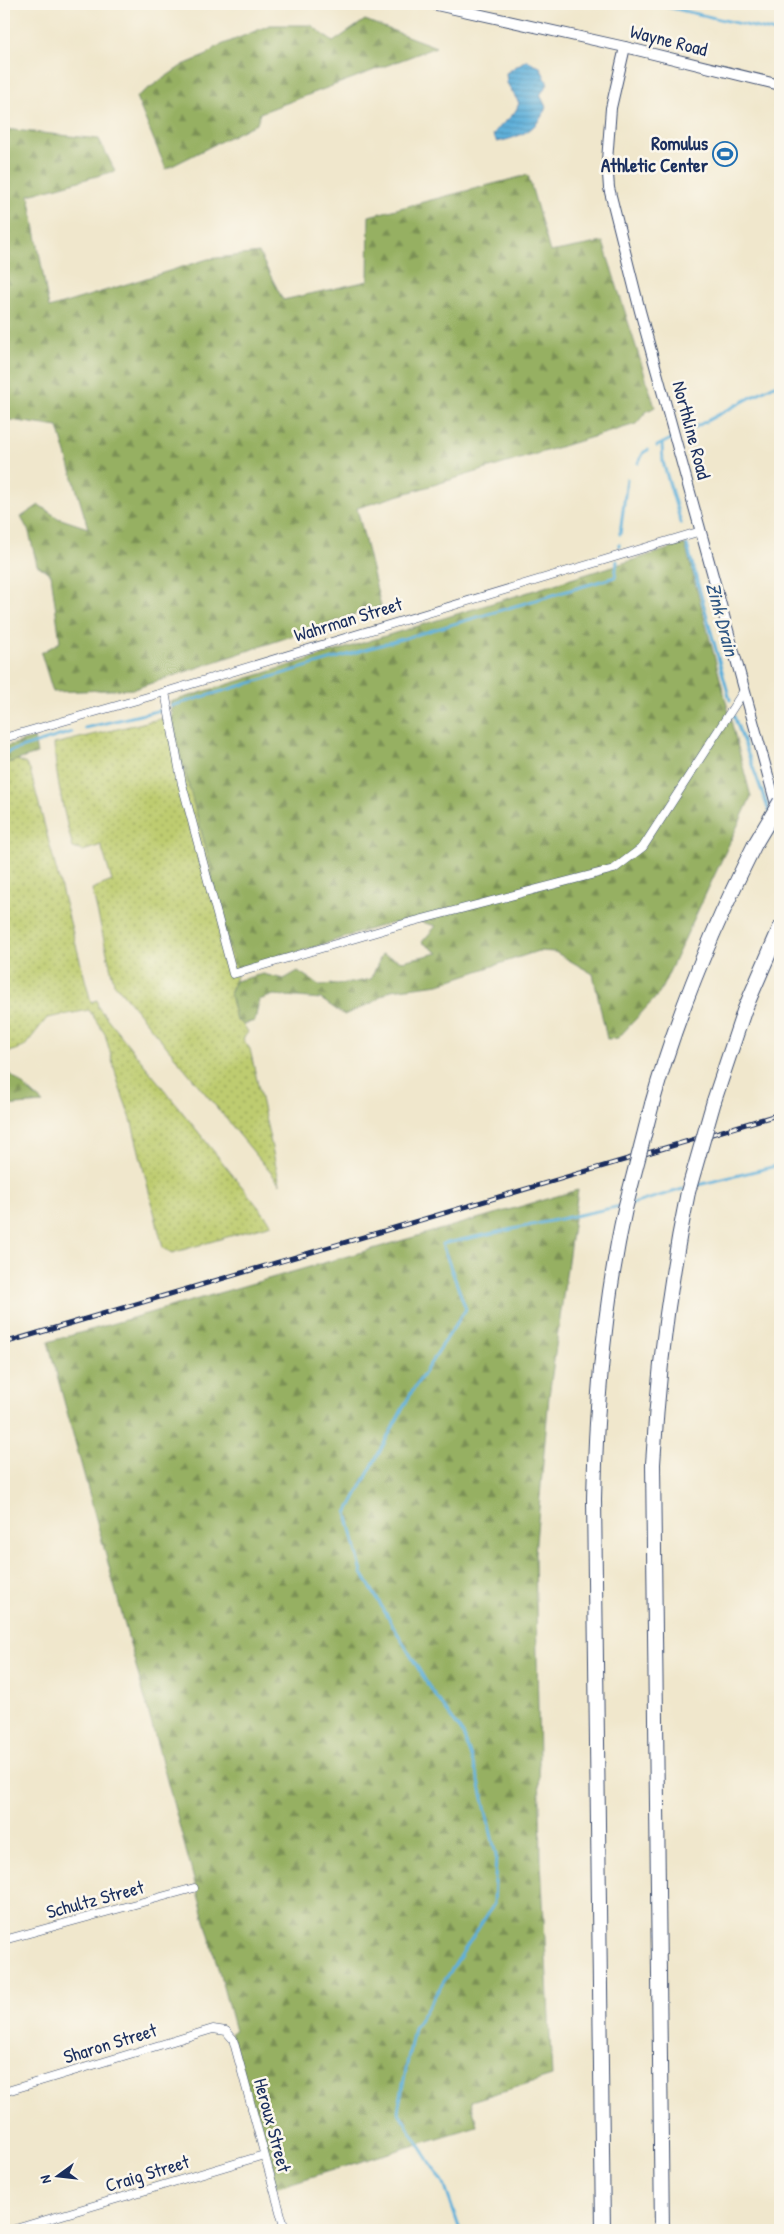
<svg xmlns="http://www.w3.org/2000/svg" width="784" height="2234" viewBox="0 0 784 2234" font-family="'Patrick Hand',sans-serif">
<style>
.grass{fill:url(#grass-dots);stroke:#6c7e66}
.forest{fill:url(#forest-firs);stroke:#587060}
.water{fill:url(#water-rules);stroke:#3d709c}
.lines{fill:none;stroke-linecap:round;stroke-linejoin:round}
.stream{stroke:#5fb0da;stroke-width:3}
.street-casing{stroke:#3b4b6e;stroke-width:9}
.secondary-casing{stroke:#3b4b6e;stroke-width:12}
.highway-casing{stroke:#3b4b6e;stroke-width:16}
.street{stroke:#fff;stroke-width:8}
.secondary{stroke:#fff;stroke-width:10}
.highway{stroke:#fff;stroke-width:14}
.rail-casing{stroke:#1b2f5e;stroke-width:5}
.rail{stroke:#fbf7ec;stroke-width:3;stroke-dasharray:9;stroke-linecap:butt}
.highway-bridge-casing{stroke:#3b4b6e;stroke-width:16;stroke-linecap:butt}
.highway-bridge{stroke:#fff;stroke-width:14}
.labels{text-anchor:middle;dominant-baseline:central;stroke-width:5;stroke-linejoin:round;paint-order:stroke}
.street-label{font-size:19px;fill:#1b2f5e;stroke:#fbf7ec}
.poi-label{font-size:19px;font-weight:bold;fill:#1b2f5e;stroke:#fbf7ec;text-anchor:end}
.water-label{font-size:20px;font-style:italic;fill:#2f5683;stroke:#fbf7ec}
</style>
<defs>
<pattern id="grass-dots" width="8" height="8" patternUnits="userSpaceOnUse" patternTransform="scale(1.25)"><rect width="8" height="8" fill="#becc6f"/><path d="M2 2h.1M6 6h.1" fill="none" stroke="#9aa65e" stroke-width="1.8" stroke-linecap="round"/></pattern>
<pattern id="forest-firs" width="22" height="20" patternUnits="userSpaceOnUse" patternTransform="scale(1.25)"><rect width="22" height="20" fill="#96b062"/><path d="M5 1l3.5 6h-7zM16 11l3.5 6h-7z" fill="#7a9054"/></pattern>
<pattern id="water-rules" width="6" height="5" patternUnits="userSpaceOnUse" patternTransform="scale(1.25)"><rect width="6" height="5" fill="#5fb0da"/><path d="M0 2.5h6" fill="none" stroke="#4e90b4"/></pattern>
</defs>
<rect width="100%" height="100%" fill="#fbf7ec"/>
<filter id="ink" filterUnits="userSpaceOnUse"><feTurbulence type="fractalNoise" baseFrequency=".02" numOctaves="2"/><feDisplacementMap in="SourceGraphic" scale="10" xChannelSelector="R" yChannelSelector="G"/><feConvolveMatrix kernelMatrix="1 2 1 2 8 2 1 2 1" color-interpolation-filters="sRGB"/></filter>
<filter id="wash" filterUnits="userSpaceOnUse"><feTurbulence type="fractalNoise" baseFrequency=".0096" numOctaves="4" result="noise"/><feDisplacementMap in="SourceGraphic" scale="20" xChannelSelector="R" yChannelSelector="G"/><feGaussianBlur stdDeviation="1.12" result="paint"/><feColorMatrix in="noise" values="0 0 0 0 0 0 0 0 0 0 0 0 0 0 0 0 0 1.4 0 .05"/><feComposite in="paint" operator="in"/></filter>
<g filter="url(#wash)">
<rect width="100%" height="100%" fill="#f0e7cc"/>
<g class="grass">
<path d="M 172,716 L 179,750 L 212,870 L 212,881 L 229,948 L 236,966 L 239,967 L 230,994 L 236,1020 L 243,1024 L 248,1032 L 243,1039 L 250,1049 L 280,1184 L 114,983 L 92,889 L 112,881 L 101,845 L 83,851 L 73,848 C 64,813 56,780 54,744 Z"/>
<path d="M 17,760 L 25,763 L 30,770 L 91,1002 L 97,1000 L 98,1007 L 272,1224 L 172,1253 L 163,1248 L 131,1119 L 120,1089 L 105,1034 L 89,1010 L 47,1018 L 24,1047 L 4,1054 L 4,764 Z"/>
</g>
<g class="forest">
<path d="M 365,20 L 436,47 L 260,113 L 257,123 L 166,169 L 136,97 L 183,65 L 207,55 L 214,48 L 270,25 L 311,25 L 333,42 Z"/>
<path d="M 4,129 L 99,139 L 115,171 L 29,195 L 49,308 L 208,259 L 259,253 L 283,300 L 368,281 L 369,216 L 528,175 L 550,252 L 603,242 L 655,407 L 646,412 L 636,424 L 357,508 L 381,606 L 134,689 L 53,692 L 41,653 L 60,642 L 51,574 L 37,565 L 29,532 L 21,517 L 39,505 L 58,518 L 88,528 L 58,427 L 4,419 Z"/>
<path d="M 685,544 L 751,797 L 659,994 L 618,1038 L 607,1039 L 593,974 L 555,952 L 538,951 L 439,984 L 391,990 L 370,1004 L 344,1015 L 321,999 L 274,995 L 259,1000 L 255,1021 L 243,1024 L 236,1020 L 230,994 L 235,981 L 263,974 L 284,979 L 298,971 L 319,985 L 351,983 L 371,979 L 382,954 L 402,961 L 438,953 L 422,942 L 436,926 L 414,920 L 383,925 L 253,967 L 236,966 C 228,947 226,928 220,909 C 216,895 211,885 212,870 L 179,750 L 170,702 Z"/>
<path d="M 34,738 L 37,754 L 4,764 L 4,747 Z"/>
<path d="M 4,1068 L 6,1070 L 43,1103 L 4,1106 Z"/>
<path d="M 578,1190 L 549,1396 L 535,1553 L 541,1861 L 552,2076 L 471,2101 L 477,2126 L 275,2188 L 231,2033 L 235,2031 L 48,1342 Z"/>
</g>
<path class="water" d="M 526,60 L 540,67 L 548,84 L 540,95 L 546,107 C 538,130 520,137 497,142 L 493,135 C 501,122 515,118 519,103 L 507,83 L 506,73 Z"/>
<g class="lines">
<g class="stream">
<path d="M 654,4 L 780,33"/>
<path d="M 684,433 L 780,382"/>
<path d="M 662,444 L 663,462 L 681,523"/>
<path d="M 657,446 L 673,438"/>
<path d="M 638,463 L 644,452 L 648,450"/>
<path d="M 620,534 L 627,479"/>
<path d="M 687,545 L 730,700"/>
<path d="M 619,546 L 619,544"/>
<path d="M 171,706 L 615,577 L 617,561"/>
<path d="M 734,716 L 769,811"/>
<path d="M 85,728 L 161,710"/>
<path d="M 4,753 L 72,732"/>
<path d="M 773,822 L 780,847"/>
<path d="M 694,1186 L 780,1165"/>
<path d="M 632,1204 L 683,1189"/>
<path d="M 460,2230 L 444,2184 L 398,2111 L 414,2028 L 494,1904 L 496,1855 L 479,1781 L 463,1734 L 428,1685 L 362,1573 L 347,1513 L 411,1393 L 466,1309 L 442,1244 L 621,1206"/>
</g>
</g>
</g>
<g filter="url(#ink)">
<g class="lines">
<defs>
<g id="street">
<path d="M 165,692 L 182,784 L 233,974 L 407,923 L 614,869 L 643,847 L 745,689"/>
<path d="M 4,738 L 165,692 L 701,531"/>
<path d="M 4,1940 L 194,1888"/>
<path d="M 4,2092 L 213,2029 L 226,2031 L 233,2039 L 285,2230"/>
<path d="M 12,2230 L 264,2155"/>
</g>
<g id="secondary">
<path d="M 432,4 L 625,47 L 780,85"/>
<path d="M 625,47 L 611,108 L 607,161 L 609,188 L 640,311 L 780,819"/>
</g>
<g id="highway">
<path d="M 714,1101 L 744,1011 L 780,928"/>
<path d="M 652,1104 C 677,1014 713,928 755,844"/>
<path d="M 603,2230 L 594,1499 C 596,1401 604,1304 625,1209"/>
<path d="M 662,2230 L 653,1464 C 658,1372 669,1282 688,1192"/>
</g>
</defs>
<use href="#street" class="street-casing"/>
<use href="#secondary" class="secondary-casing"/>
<use href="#highway" class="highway-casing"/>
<use href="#street" class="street"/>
<use href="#secondary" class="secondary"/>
<use href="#highway" class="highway"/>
<defs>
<path id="rail" d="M 4,1343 L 780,1114"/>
</defs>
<use href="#rail" class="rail-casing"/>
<use href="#rail" class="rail"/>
<defs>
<g id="highway-bridge">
<path d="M 755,844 L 780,802"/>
<path d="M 688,1192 L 714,1101"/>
<path d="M 625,1209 L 652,1104"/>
</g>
</defs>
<use href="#highway-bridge" class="highway-bridge-casing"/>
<use href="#highway-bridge" class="highway-bridge"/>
</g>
</g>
<defs>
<symbol id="stadium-ring" viewBox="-11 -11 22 22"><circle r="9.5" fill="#fbf7ec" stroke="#1f6fb2" stroke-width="1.5"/><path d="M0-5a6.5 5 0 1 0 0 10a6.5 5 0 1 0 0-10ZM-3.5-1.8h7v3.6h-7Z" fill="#1f6fb2"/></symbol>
</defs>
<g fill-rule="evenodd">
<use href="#stadium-ring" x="711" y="140" width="28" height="28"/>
</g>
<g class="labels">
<g class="street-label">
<text transform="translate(669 40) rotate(14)">Wayne Road</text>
<text transform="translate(692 430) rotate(75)">Northline Road</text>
<text transform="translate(348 619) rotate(-17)">Wahrman Street</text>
<text transform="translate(95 1899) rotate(-15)">Schultz Street</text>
<text transform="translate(110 2043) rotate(-17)">Sharon Street</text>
<text transform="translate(273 2125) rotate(75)">Heroux Street</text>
<text transform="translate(147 2173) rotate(-17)">Craig Street</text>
</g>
<g class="poi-label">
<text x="708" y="143">Romulus<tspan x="708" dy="22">Athletic Center</tspan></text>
</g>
<g class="water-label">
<text transform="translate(723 619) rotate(75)">Zink Drain</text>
</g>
</g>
<rect width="784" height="2234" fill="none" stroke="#fbf7ec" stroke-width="20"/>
<g transform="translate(58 2176) rotate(255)" stroke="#fbf7ec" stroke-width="4" paint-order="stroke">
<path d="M0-4L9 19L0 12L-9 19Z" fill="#1b2f5e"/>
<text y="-8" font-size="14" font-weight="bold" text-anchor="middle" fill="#1b2f5e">N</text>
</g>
</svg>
